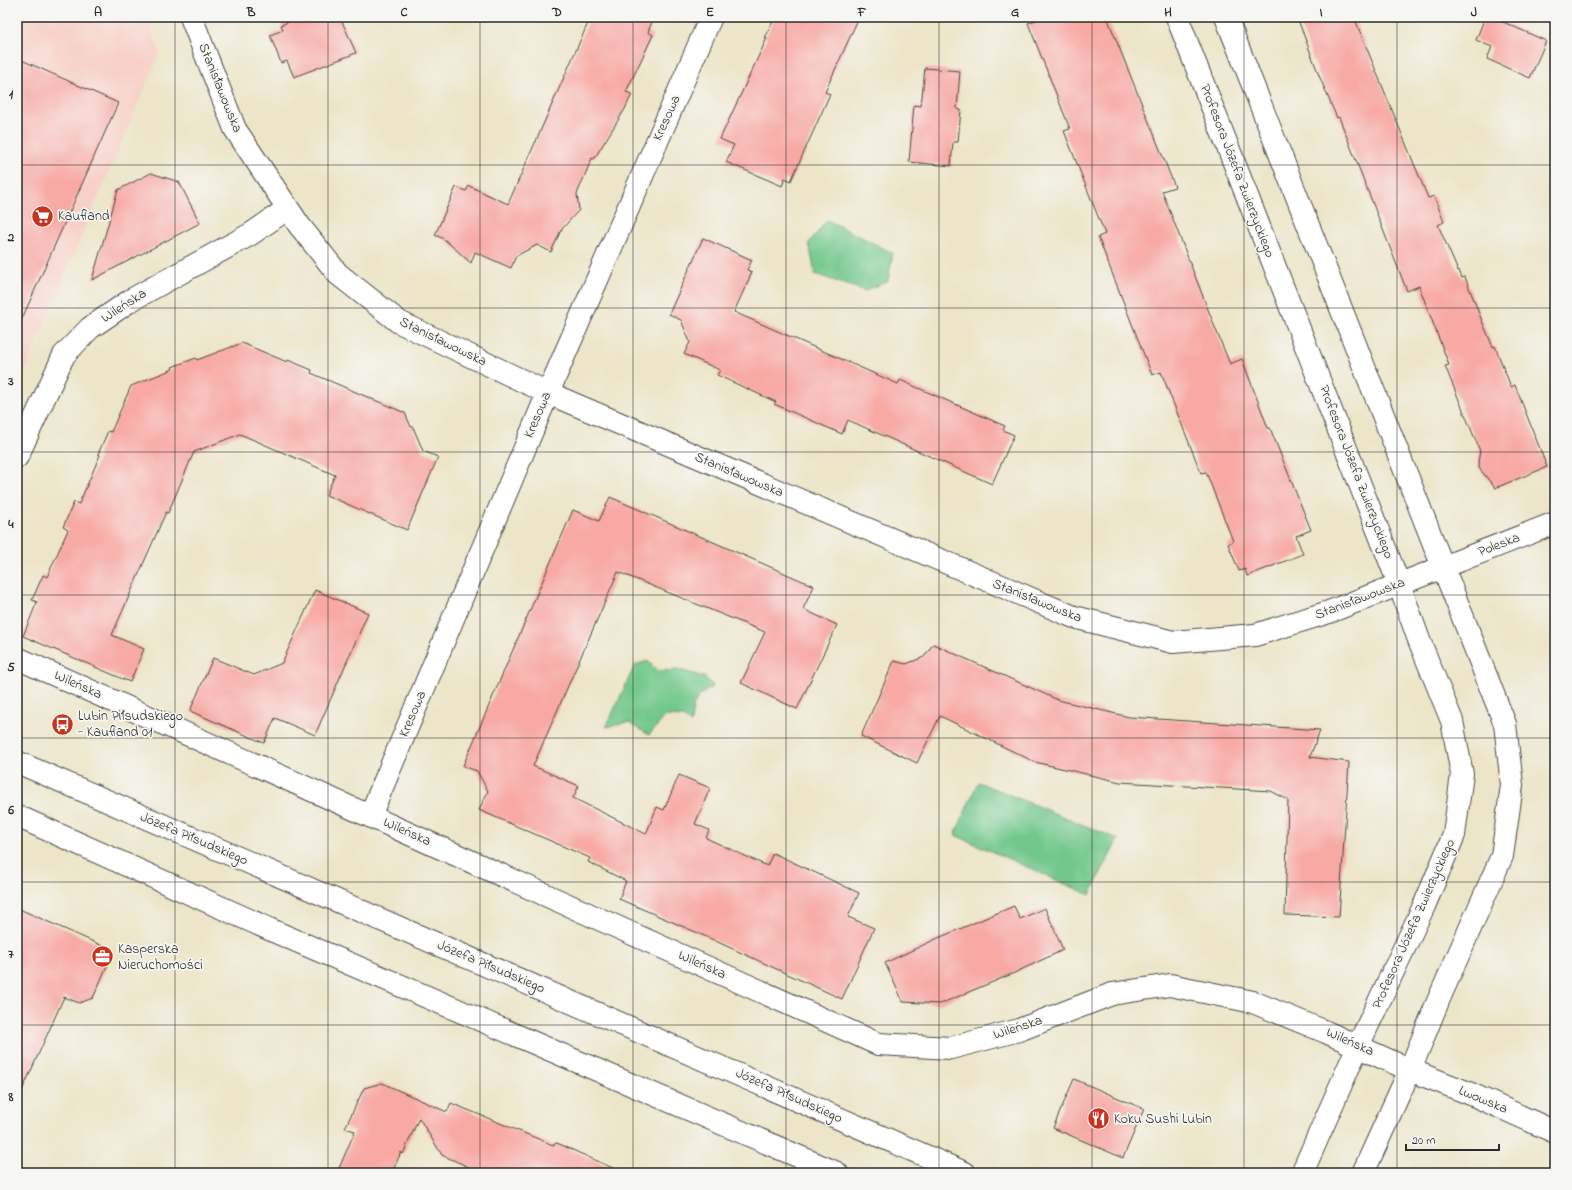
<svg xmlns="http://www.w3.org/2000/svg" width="1572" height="1190" viewBox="0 0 1572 1190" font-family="'Indie Flower',sans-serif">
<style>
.built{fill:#f7d1c8}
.green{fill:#72c88c;stroke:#4e7a5c}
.building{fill:#f8a9a4}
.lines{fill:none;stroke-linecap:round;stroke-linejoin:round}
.minor-casing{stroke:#484743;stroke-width:24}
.minor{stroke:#fff;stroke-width:22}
.grid{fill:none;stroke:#2b2b2b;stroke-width:1;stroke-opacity:0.55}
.labels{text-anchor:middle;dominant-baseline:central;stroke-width:3.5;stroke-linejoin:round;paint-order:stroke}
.street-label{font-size:14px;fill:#2b2b2b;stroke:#f6f6f2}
.poi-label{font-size:14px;fill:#2b2b2b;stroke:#f6f6f2;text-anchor:start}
.neatline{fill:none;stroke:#2b2b2b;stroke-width:1.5}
.grid-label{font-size:13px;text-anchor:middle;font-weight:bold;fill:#2b2b2b}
</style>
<rect width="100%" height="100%" fill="#f6f6f2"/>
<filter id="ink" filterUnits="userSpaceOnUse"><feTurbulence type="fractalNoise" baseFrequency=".025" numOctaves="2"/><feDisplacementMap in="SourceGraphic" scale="8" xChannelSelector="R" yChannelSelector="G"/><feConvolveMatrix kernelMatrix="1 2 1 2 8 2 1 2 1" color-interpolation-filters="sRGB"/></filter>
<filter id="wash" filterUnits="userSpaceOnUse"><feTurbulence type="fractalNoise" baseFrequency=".012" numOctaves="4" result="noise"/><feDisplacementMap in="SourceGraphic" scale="16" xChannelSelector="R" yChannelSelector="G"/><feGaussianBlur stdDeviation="0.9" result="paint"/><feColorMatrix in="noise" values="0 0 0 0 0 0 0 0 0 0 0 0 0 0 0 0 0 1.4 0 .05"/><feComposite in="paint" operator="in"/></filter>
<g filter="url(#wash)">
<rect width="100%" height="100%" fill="#ece5c8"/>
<path class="built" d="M 17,17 L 146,17 L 160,52 L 17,388 Z"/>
<g class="green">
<path d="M 827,220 L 893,253 L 888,281 L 865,291 L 815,274 L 809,243 Z"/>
<path d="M 648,661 L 658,671 L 680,670 L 704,677 L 714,686 C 695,697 693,702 691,723 L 683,717 L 666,716 L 649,735 L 628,722 L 606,727 L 635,665 Z"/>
<path d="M 978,782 L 1118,839 L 1090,895 L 955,835 Z"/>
</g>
<g id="blocks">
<g class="building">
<path d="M 300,17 L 340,17 L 356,53 L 294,77 L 287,61 L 281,63 L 270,35 L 283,30 L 281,25 Z"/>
<path d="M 595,17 L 654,17 L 648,32 L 653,35 L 626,92 L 632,94 L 625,109 L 594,159 L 592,158 L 577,194 L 579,210 L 561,230 L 551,252 L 537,245 L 516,256 L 511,268 L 475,252 L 471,263 L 444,239 L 435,235 L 456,187 L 466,191 L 469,186 L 508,204 L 588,23 L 592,24 Z"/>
<path d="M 775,17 L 859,17 L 825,92 L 830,94 L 791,181 L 785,178 L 782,186 L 726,162 L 734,145 L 720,139 L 767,38 L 765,38 Z"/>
<path d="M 1044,17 L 1107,17 L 1175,187 L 1162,191 L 1216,330 L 1230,364 L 1242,359 L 1268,428 L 1270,428 L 1311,530 L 1296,536 L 1303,554 L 1247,576 L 1245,569 L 1239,571 L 1228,544 L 1233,541 L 1206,472 L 1201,473 L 1161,372 L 1152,375 L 1098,237 L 1105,234 L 1064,131 L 1070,129 L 1028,23 Z"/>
<path d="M 1297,17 L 1354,17 L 1428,198 L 1434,196 L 1444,222 L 1438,225 L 1458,271 L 1459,270 L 1462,278 L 1465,277 L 1482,321 L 1493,347 L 1495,346 L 1511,387 L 1515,385 L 1547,467 L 1495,488 L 1479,468 L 1478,462 L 1480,451 L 1445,366 L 1449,365 L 1419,286 L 1407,291 L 1339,117 L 1337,118 L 1320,78 Z"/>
<path d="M 1485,17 L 1492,17 L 1546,41 L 1530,78 L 1487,59 L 1492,47 L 1476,40 Z"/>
<path d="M 17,58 L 118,103 L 17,330 Z"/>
<path d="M 925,68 L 960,71 L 957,109 L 961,110 L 958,142 L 953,142 L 951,166 L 909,162 L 914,105 L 921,106 Z"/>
<path d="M 151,173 L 179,182 L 200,223 L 92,280 L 118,190 Z"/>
<path d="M 703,238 L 752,260 L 747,270 L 752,272 L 734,312 L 898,384 L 900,380 L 1005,426 L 1003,430 L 1014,435 L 992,484 L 848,420 L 842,434 L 774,404 L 776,402 L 717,375 L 720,370 L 684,354 L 690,342 L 681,320 L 669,314 Z"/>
<path d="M 242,343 L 287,362 L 288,360 L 312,370 L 311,373 L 405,413 L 411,427 L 413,427 L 423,451 L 438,457 L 407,530 L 326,495 L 335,475 L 240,434 L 194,452 L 168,513 L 166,512 L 112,635 L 144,649 L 130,682 L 23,636 L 37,602 L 32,600 L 43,575 L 47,577 L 68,530 L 63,527 L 74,502 L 79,504 L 100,455 L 98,454 L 108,431 L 111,432 L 131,386 L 173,369 L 172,367 L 196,358 L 197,360 Z"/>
<path d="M 610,497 L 814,586 L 803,609 L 837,625 L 797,709 L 741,683 L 765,632 L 618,572 L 533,766 L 579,786 L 573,798 L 646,834 L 657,807 L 664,810 L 679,775 L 710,788 L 695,824 L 709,830 L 706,838 L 767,866 L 773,853 L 859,893 L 848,917 L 874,928 L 842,999 L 698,933 L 619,899 L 626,881 L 588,862 L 590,858 L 479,810 L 488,791 L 477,771 L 463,766 L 573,510 L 599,521 Z"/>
<path d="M 315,590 L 368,613 L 315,735 L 275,718 L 264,743 L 190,711 L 213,658 L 254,675 L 282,663 Z"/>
<path d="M 933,644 L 1058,700 L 1129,717 L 1320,730 L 1310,757 L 1349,762 L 1339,917 L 1285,915 L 1288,800 L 1271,791 L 1120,782 L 1035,762 L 940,716 L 917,763 L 861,736 L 894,661 L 906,664 L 924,657 Z"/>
<path d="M 1014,906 L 1020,919 L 1045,908 L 1063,950 L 1012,974 L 940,1004 L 903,1002 L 885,963 L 936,939 Z"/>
<path d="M 17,908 L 105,947 L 110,959 L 93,998 L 79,1003 L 64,997 L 17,1102 Z"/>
<path d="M 1074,1079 L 1144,1109 L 1123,1158 L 1053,1128 Z"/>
<path d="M 382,1083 L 447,1112 L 451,1103 L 553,1145 L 557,1143 L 624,1173 L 482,1173 L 442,1155 L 419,1118 L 403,1154 L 401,1152 L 392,1173 L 337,1173 L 355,1131 L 345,1128 L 364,1088 Z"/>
</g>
</g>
</g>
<g filter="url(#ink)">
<use href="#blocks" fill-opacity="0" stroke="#484743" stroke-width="1"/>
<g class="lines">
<defs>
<g id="minor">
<path d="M 191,17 L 235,129 L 299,225 L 338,274 L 399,322 L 548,393 L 1074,617 L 1173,642 L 1255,635 L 1329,612 L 1555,523"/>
<path d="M 1177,17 L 1399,584 L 1419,640 L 1452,721 L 1462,774 L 1454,835 L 1424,906 L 1358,1046 L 1302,1173"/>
<path d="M 1226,17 L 1505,724 L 1512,785 L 1502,856 L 1438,1001 L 1410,1070 L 1363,1173"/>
<path d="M 17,457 L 64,355 L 90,328 L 131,300 L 251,234 L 287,209"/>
<path d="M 17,658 L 878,1044 L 951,1048 L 1019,1030 L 1112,994 L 1170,985 L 1253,1002 L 1326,1032 L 1410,1070 L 1471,1094 L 1555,1132"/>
<path d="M 17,762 L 965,1173"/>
<path d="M 17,816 L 278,933 L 837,1173"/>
<path d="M 370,816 L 548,393 L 711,17"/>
</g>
</defs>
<use href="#minor" class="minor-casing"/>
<use href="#minor" class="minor"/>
</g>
</g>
<path class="grid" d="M 175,17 L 175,1173M 328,17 L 328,1173M 480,17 L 480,1173M 633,17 L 633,1173M 786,17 L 786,1173M 939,17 L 939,1173M 1092,17 L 1092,1173M 1244,17 L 1244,1173M 1397,17 L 1397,1173M 17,165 L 1555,165M 17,308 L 1555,308M 17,452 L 1555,452M 17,595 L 1555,595M 17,738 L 1555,738M 17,882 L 1555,882M 17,1025 L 1555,1025"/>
<defs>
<symbol id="supermarket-disc" viewBox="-11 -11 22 22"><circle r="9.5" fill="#c8321e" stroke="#f6f6f2"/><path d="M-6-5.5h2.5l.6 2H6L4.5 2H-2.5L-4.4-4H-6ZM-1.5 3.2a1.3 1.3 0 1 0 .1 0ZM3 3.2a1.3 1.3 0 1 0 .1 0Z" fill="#fff"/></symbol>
<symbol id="bus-disc" viewBox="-11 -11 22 22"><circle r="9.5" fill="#c8321e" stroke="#f6f6f2"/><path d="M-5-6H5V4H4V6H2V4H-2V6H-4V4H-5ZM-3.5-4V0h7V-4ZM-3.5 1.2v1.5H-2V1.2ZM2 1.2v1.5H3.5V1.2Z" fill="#fff"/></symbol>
<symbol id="office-disc" viewBox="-11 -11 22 22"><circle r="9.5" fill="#c8321e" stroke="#f6f6f2"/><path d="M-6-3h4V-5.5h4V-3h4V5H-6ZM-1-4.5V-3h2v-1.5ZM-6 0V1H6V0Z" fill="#fff"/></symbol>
<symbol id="restaurant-disc" viewBox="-11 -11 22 22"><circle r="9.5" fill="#c8321e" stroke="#f6f6f2"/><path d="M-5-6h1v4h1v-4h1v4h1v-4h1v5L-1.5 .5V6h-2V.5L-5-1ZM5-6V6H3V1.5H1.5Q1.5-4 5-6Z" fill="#fff"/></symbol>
</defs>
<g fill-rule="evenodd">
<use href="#supermarket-disc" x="30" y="204" width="25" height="25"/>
<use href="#bus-disc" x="50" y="712" width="25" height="25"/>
<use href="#office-disc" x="90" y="944" width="25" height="25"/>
<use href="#restaurant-disc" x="1086" y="1106" width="25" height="25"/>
</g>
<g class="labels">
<g class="street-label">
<text transform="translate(220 88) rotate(68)">Stanisławowska</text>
<text transform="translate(667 118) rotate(-66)">Kresowa</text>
<text transform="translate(1237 171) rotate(69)">Profesora Józefa Zwierzyckiego</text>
<text transform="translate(124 306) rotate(-33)">Wileńska</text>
<text transform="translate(443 342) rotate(26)">Stanisławowska</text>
<text transform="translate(538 415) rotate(-67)">Kresowa</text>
<text transform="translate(1356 472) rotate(69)">Profesora Józefa Zwierzyckiego</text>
<text transform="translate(739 475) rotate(23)">Stanisławowska</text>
<text transform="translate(1499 545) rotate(-21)">Poleska</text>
<text transform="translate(1360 599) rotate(-21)">Stanisławowska</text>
<text transform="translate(1037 601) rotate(22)">Stanisławowska</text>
<text transform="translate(78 685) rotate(24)">Wileńska</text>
<text transform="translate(413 714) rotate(-67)">Kresowa</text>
<text transform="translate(407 832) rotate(24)">Wileńska</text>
<text transform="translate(194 839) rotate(23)">Józefa Piłsudskiego</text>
<text transform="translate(1414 924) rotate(-66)">Profesora Józefa Zwierzyckiego</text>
<text transform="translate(702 965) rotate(24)">Wileńska</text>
<text transform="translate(491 967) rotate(23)">Józefa Piłsudskiego</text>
<text transform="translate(1018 1028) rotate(-18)">Wileńska</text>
<text transform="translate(1350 1042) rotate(24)">Wileńska</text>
<text transform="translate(789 1096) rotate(24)">Józefa Piłsudskiego</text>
<text transform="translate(1483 1100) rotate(23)">Lwowska</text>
</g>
<g class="poi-label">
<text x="58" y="216">Kaufland</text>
<text x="78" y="716">Lubin Piłsudskiego<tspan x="78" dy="16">- Kaufland 01</tspan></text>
<text x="118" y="949">Kasperska<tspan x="118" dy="16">Nieruchomości</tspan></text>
<text x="1114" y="1119">Koku Sushi Lubin</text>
</g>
</g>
<rect width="1572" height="1190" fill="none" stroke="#f6f6f2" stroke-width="44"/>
<path d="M1406 1144v6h93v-6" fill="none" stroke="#2b2b2b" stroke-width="2"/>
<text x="1412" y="1144" font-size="12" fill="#2b2b2b" stroke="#f6f6f2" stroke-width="3" paint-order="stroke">20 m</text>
<rect x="22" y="22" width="1528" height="1146" class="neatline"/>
<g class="grid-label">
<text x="98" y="16">A</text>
<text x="251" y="16">B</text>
<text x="404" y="16">C</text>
<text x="557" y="16">D</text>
<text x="710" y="16">E</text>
<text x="862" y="16">F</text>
<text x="1015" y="16">G</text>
<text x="1168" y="16">H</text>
<text x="1321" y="16">I</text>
<text x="1474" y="16">J</text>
<text x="11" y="98">1</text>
<text x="11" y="241">2</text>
<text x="11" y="385">3</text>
<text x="11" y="528">4</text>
<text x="11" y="671">5</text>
<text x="11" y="814">6</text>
<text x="11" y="958">7</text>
<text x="11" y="1101">8</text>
</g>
</svg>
